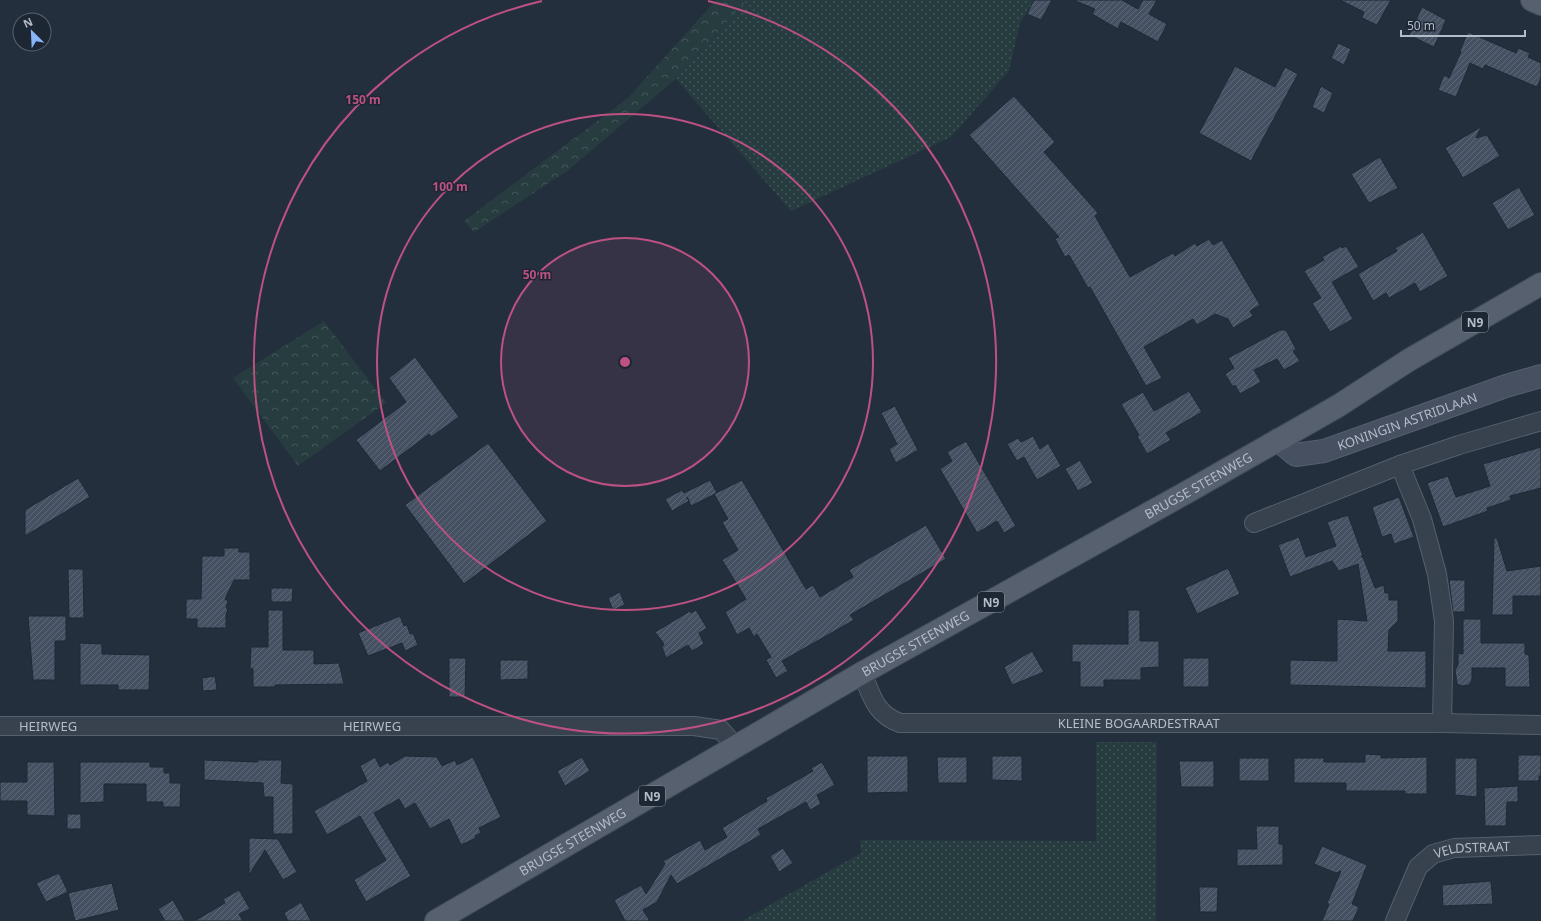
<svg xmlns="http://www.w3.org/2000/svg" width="1541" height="921" viewBox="0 0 1541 921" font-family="'Noto Sans',sans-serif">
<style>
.grass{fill:url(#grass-dots)}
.forest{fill:url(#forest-crowns)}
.building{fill:url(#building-hatch);stroke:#1f2835}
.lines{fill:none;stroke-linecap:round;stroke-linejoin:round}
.street-casing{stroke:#565f6c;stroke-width:20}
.secondary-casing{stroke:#565f6c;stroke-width:24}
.primary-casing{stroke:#414a57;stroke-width:24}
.street{stroke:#38414e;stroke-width:18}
.secondary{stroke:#465061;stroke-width:22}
.primary{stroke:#56606e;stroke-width:22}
.ring{fill:none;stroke:#bd5182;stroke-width:2}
.labels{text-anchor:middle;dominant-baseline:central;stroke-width:3;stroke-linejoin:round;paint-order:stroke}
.shield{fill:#1d2633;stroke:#878f9c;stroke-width:1}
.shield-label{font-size:12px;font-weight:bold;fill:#b4bcc9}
.street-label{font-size:13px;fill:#b4bcc9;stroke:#1d2633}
.centre{fill:#bd5182;stroke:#1d2633;stroke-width:2}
.ring-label{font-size:12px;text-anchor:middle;font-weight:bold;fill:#bd5182;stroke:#1d2633;stroke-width:3;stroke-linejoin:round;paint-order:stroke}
</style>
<defs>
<pattern id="grass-dots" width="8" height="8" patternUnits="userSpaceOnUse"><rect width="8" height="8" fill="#263c3f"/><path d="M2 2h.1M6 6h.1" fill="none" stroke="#435659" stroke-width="1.8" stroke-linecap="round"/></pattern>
<pattern id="forest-crowns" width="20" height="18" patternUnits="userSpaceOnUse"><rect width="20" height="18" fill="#263c3f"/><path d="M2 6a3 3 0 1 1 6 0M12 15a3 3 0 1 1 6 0" fill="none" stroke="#435659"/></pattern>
<pattern id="building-hatch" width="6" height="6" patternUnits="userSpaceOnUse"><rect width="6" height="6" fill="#455162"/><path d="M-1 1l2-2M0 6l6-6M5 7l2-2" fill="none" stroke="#5d6877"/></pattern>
</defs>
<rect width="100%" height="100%" fill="#242f3e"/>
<g class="grass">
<path d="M 747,0 L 1035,0 L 1020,23 L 1009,71 L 951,137 L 791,211 L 676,79 Z"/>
<path d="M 1096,742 L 1157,742 L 1156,921 L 742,921 L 861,853 L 860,840 L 1096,841 Z"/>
</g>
<g class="forest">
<path d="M 716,0 L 747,0 L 676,79 L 567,171 L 474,232 L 464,221 L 628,98 Z"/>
<path d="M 324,321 L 386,403 L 298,466 L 233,378 Z"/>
</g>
<g class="building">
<path d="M 1034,0 L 1052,0 L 1041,20 L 1027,14 Z"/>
<path d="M 1073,0 L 1122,0 L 1138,9 L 1143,0 L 1157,0 L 1149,14 L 1167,24 L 1158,42 L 1121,22 L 1118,29 L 1092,14 L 1095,9 Z"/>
<path d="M 1340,0 L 1391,0 L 1377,25 L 1362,18 L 1364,12 Z"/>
<path d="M 1422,7 L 1446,20 L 1434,47 L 1409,35 Z"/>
<path d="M 1468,32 L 1516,53 L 1518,48 L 1530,53 L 1528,57 L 1541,63 L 1541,78 L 1537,87 L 1485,65 L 1483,69 L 1470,63 L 1456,97 L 1438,90 L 1444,75 L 1449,78 L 1461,52 L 1460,51 Z"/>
<path d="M 1338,43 L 1351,49 L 1344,65 L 1331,58 Z"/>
<path d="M 1235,66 L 1275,87 L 1285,67 L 1298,74 L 1251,161 L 1199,133 Z"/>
<path d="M 1321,86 L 1333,93 L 1324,113 L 1312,107 Z"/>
<path d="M 1014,96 L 1055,142 L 1044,152 L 1098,213 L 1095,216 L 1130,277 L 1173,253 L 1175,256 L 1195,243 L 1197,246 L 1209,239 L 1213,245 L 1222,240 L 1260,305 L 1250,311 L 1253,316 L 1233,328 L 1228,319 L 1215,314 L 1197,325 L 1193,319 L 1144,347 L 1162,378 L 1146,386 L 1090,287 L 1088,288 L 1069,255 L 1065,257 L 1055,239 L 1059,237 L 969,135 Z"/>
<path d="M 1481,127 L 1476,138 L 1487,135 L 1500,156 L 1463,178 L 1445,148 Z"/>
<path d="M 1380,157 L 1398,188 L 1369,203 L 1351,174 Z"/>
<path d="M 1519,187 L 1535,215 L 1508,230 L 1492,203 Z"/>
<path d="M 1423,232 L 1448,276 L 1420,292 L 1415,283 L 1389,298 L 1386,293 L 1373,301 L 1358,274 L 1397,251 L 1395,248 Z"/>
<path d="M 1341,246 L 1342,248 L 1346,246 L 1359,267 L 1332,282 L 1353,319 L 1330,332 L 1312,303 L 1321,298 L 1304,271 L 1324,260 L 1322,257 Z"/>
<path d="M 1280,330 L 1286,330 L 1296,349 L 1293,351 L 1300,361 L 1284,370 L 1277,359 L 1254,370 L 1261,382 L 1240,394 L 1235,385 L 1233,387 L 1225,374 L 1234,368 L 1228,358 Z"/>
<path d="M 415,357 L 459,417 L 431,437 L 429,434 L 380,471 L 356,440 L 406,402 L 389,378 Z"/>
<path d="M 1189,391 L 1202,412 L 1166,433 L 1171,440 L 1147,454 L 1137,436 L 1139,435 L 1121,404 L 1143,392 L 1154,411 Z"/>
<path d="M 895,406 L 918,450 L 896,463 L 889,449 L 897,444 L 881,413 Z"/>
<path d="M 1033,436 L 1040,449 L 1048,443 L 1061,466 L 1037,480 L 1024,457 L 1017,461 L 1007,444 L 1018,438 L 1021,442 Z"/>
<path d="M 966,441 L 1016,526 L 1004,533 L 997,521 L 977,533 L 940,469 L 952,461 L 947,452 Z"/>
<path d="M 488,443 L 547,521 L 464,584 L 405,505 Z"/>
<path d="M 1541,447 L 1541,488 L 1510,496 L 1511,500 L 1487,508 L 1488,511 L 1443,527 L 1427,483 L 1448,476 L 1456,497 L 1490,486 L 1483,464 Z"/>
<path d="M 1080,460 L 1093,483 L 1078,491 L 1065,469 Z"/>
<path d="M 78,478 L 90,497 L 25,536 L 25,510 Z"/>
<path d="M 710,480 L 717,493 L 691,506 L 687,497 L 689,501 L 672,511 L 665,499 L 682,490 L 684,493 Z"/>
<path d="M 742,480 L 806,589 L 813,585 L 820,597 L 853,577 L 849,570 L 926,525 L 946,559 L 850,615 L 854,620 L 782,661 L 788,671 L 776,678 L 766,660 L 771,657 L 757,634 L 754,637 L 749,628 L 737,635 L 725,612 L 746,599 L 722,560 L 738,550 L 722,522 L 728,519 L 714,494 Z"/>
<path d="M 1399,497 L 1414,537 L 1394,544 L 1391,534 L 1382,537 L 1372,507 Z"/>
<path d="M 1348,515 L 1363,556 L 1361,557 L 1363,557 L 1375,588 L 1384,585 L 1385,593 L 1389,593 L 1389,600 L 1398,600 L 1398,621 L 1389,630 L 1388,651 L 1426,651 L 1426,688 L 1290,685 L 1290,660 L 1337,661 L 1337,619 L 1367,621 L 1358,564 L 1339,571 L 1332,561 L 1290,577 L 1278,545 L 1299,537 L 1306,557 L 1336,546 L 1327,522 Z"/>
<path d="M 1494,538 L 1497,538 L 1507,571 L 1541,566 L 1541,596 L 1513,596 L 1513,615 L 1492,615 Z"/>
<path d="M 224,548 L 239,548 L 239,552 L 250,552 L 250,580 L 234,580 L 225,599 L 228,601 L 226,608 L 228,609 L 226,615 L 226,628 L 197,628 L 197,619 L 186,619 L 186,599 L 201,599 L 202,556 L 224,556 Z"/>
<path d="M 1228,568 L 1240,594 L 1197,614 L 1185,588 Z"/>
<path d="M 68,569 L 83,569 L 84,618 L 69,618 Z"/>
<path d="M 1449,580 L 1465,580 L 1465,612 L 1453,612 Z"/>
<path d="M 271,588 L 293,588 L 292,602 L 271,602 Z"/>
<path d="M 620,592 L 625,605 L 613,610 L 608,598 Z"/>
<path d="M 268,610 L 283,610 L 283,650 L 314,650 L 314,664 L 339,663 L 344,684 L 275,685 L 275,687 L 253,687 L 253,669 L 250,668 L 251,647 L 268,647 Z"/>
<path d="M 696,610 L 707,628 L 699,633 L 704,644 L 692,651 L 688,645 L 666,658 L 662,647 L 664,644 L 655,632 L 690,611 L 691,613 Z"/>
<path d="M 1128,610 L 1140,610 L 1140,641 L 1159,641 L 1159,667 L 1141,668 L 1141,680 L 1104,680 L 1104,687 L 1080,687 L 1080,662 L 1072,662 L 1072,644 L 1128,644 Z"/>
<path d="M 28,616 L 66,616 L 66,641 L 55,641 L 55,680 L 33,680 Z"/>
<path d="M 400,616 L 404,626 L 407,625 L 410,634 L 413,633 L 418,645 L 405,651 L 402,643 L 368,656 L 358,633 Z"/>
<path d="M 1463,619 L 1481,619 L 1481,643 L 1525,643 L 1525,654 L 1529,655 L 1530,687 L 1505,687 L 1505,668 L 1472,668 L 1472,680 L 1469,685 L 1462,686 L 1457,684 L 1455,670 L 1458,665 L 1458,653 L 1463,654 Z"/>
<path d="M 80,643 L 102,644 L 102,654 L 150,655 L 149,690 L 118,690 L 118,685 L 80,685 Z"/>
<path d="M 1032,651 L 1044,672 L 1012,685 L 1004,667 Z"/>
<path d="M 449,658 L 466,658 L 465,697 L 449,697 Z"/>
<rect x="1183" y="658" width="26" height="29"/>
<path d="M 500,660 L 528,660 L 528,679 L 500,680 Z"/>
<path d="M 215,676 L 217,690 L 203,691 L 202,678 Z"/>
<path d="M 1365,754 L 1381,755 L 1381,758 L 1427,757 L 1427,794 L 1405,794 L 1405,791 L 1346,791 L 1346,783 L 1294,783 L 1294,758 L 1324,758 L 1324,762 L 1365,762 Z"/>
<path d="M 1518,755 L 1541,755 L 1541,776 L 1539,776 L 1539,781 L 1518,781 Z"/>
<path d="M 405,756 L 437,757 L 442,766 L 455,760 L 457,765 L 473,757 L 501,817 L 479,828 L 481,833 L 475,836 L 476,838 L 461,845 L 449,819 L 430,829 L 415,803 L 405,809 L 399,799 L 374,813 L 411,876 L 366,902 L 354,880 L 386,860 L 360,816 L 327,835 L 314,811 L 367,781 L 360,766 L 375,757 L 380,767 L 388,762 L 390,765 Z"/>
<path d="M 867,756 L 908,756 L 908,792 L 867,793 Z"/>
<path d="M 992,756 L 1022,756 L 1022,781 L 992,780 Z"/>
<path d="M 582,757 L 590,771 L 565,786 L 557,771 Z"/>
<path d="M 937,757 L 967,757 L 967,783 L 938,783 Z"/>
<rect x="1239" y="758" width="30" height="23"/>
<path d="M 1455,758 L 1477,758 L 1477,797 L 1455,795 Z"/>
<path d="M 204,760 L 258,762 L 258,760 L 282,760 L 281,783 L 293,784 L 293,834 L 273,834 L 273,797 L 264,797 L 263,783 L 204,780 Z"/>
<path d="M 1179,761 L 1214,761 L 1214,787 L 1181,787 Z"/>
<path d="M 27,762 L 54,762 L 55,816 L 27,815 L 27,801 L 0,801 L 0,782 L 27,782 Z"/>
<path d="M 80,762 L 150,762 L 150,767 L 164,767 L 164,773 L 170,773 L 170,783 L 181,783 L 180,807 L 163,807 L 163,802 L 146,802 L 146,784 L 104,784 L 104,802 L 80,803 Z"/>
<path d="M 822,762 L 835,785 L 817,795 L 821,804 L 810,810 L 806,802 L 758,829 L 761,835 L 677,884 L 671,875 L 657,902 L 643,910 L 650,921 L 625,921 L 614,900 L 641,885 L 646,894 L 665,864 L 663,861 L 700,840 L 705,850 L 727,837 L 722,828 L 767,801 L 766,798 L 813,771 L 811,768 Z"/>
<path d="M 1518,786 L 1518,802 L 1507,802 L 1506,826 L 1485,826 L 1484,788 Z"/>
<rect x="67" y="814" width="14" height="15"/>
<path d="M 1256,826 L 1279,826 L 1279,844 L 1283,844 L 1283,865 L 1237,866 L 1237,849 L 1257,849 Z"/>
<path d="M 249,838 L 278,839 L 297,872 L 283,880 L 265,850 L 249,875 Z"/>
<path d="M 1322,846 L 1367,865 L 1352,904 L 1359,907 L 1353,921 L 1322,921 L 1329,904 L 1327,903 L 1341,871 L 1336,873 L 1314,864 Z"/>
<path d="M 783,848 L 793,863 L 779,872 L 770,856 Z"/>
<path d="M 59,873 L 68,892 L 46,902 L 36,883 Z"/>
<path d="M 1491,881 L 1493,904 L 1443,906 L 1442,885 Z"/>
<path d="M 112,883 L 119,910 L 75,921 L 68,893 Z"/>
<path d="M 1199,887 L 1218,887 L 1217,912 L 1200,912 Z"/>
<path d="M 239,890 L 250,909 L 239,914 L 243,921 L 194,921 L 225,903 L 223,899 Z"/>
<path d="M 173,900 L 185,921 L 165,921 L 158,909 Z"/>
<path d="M 301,902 L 311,921 L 288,921 L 284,913 Z"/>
</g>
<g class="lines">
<defs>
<g id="street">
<path d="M 1254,523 L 1400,465"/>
<path id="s1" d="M 862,673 C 872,696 875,714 900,723 L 1442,723 L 1541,725"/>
<path d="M 1442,723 L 1444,621 L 1437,574 L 1422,519 L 1400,465 L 1459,445 L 1541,421"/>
<path id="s2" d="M 0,726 L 694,726 L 721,730 L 736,747"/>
<path id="s3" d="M 1395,921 L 1418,867 L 1433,854 L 1454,848 L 1541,845"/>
</g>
<g id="secondary">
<path id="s4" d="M 1278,440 L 1296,455 L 1324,451 L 1506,386 L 1541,376"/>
</g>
<g id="primary">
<path d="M 1532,0 L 1541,4"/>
<path id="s5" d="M 436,921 L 862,673 L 1189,491 L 1338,406 L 1409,360 L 1541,284"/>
</g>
</defs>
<use href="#street" class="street-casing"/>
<use href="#secondary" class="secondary-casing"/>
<use href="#primary" class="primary-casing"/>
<use href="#street" class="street"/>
<use href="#secondary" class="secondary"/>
<use href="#primary" class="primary"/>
</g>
<circle cx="625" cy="362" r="124" fill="#bd5182" fill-opacity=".12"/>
<g class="ring">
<circle cx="625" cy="362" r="124"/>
<circle cx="625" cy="362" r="248"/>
<path d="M708 1A371 371 0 1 1 542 1"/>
</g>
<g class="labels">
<g class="shield">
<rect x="1462" y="312" width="26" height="20" rx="3"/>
<rect x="978" y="592" width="26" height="20" rx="3"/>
<rect x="639" y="786" width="26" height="20" rx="3"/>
</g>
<g class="shield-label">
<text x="1475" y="322">N9</text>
<text x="991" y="602">N9</text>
<text x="652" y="796">N9</text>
</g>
<g class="street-label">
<text stroke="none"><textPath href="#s4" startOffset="140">KONINGIN ASTRIDLAAN</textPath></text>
<text stroke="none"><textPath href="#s5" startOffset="878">BRUGSE STEENWEG</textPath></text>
<text stroke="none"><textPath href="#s5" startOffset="554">BRUGSE STEENWEG</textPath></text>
<text stroke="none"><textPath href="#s1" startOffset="304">KLEINE BOGAARDESTRAAT</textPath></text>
<text stroke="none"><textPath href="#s2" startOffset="48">HEIRWEG</textPath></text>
<text stroke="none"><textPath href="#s2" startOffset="372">HEIRWEG</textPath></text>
<text stroke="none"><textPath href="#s5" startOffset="158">BRUGSE STEENWEG</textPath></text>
<text stroke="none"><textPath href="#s3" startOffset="118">VELDSTRAAT</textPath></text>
</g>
</g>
<circle cx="625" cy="362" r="6" class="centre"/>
<g class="ring-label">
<text x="363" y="104">150 m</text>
<text x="450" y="191">100 m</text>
<text x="537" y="279">50 m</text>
</g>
<g transform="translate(32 32) rotate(336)"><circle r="19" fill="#1d2633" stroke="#59626f"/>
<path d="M0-3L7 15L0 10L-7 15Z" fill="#8ab4f8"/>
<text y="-6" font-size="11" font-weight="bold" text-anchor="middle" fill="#b4bcc9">N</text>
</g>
<path d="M1401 30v6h124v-6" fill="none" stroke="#b4bcc9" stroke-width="2"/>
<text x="1407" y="30" font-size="12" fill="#b4bcc9" stroke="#1d2633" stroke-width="3" paint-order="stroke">50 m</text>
</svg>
